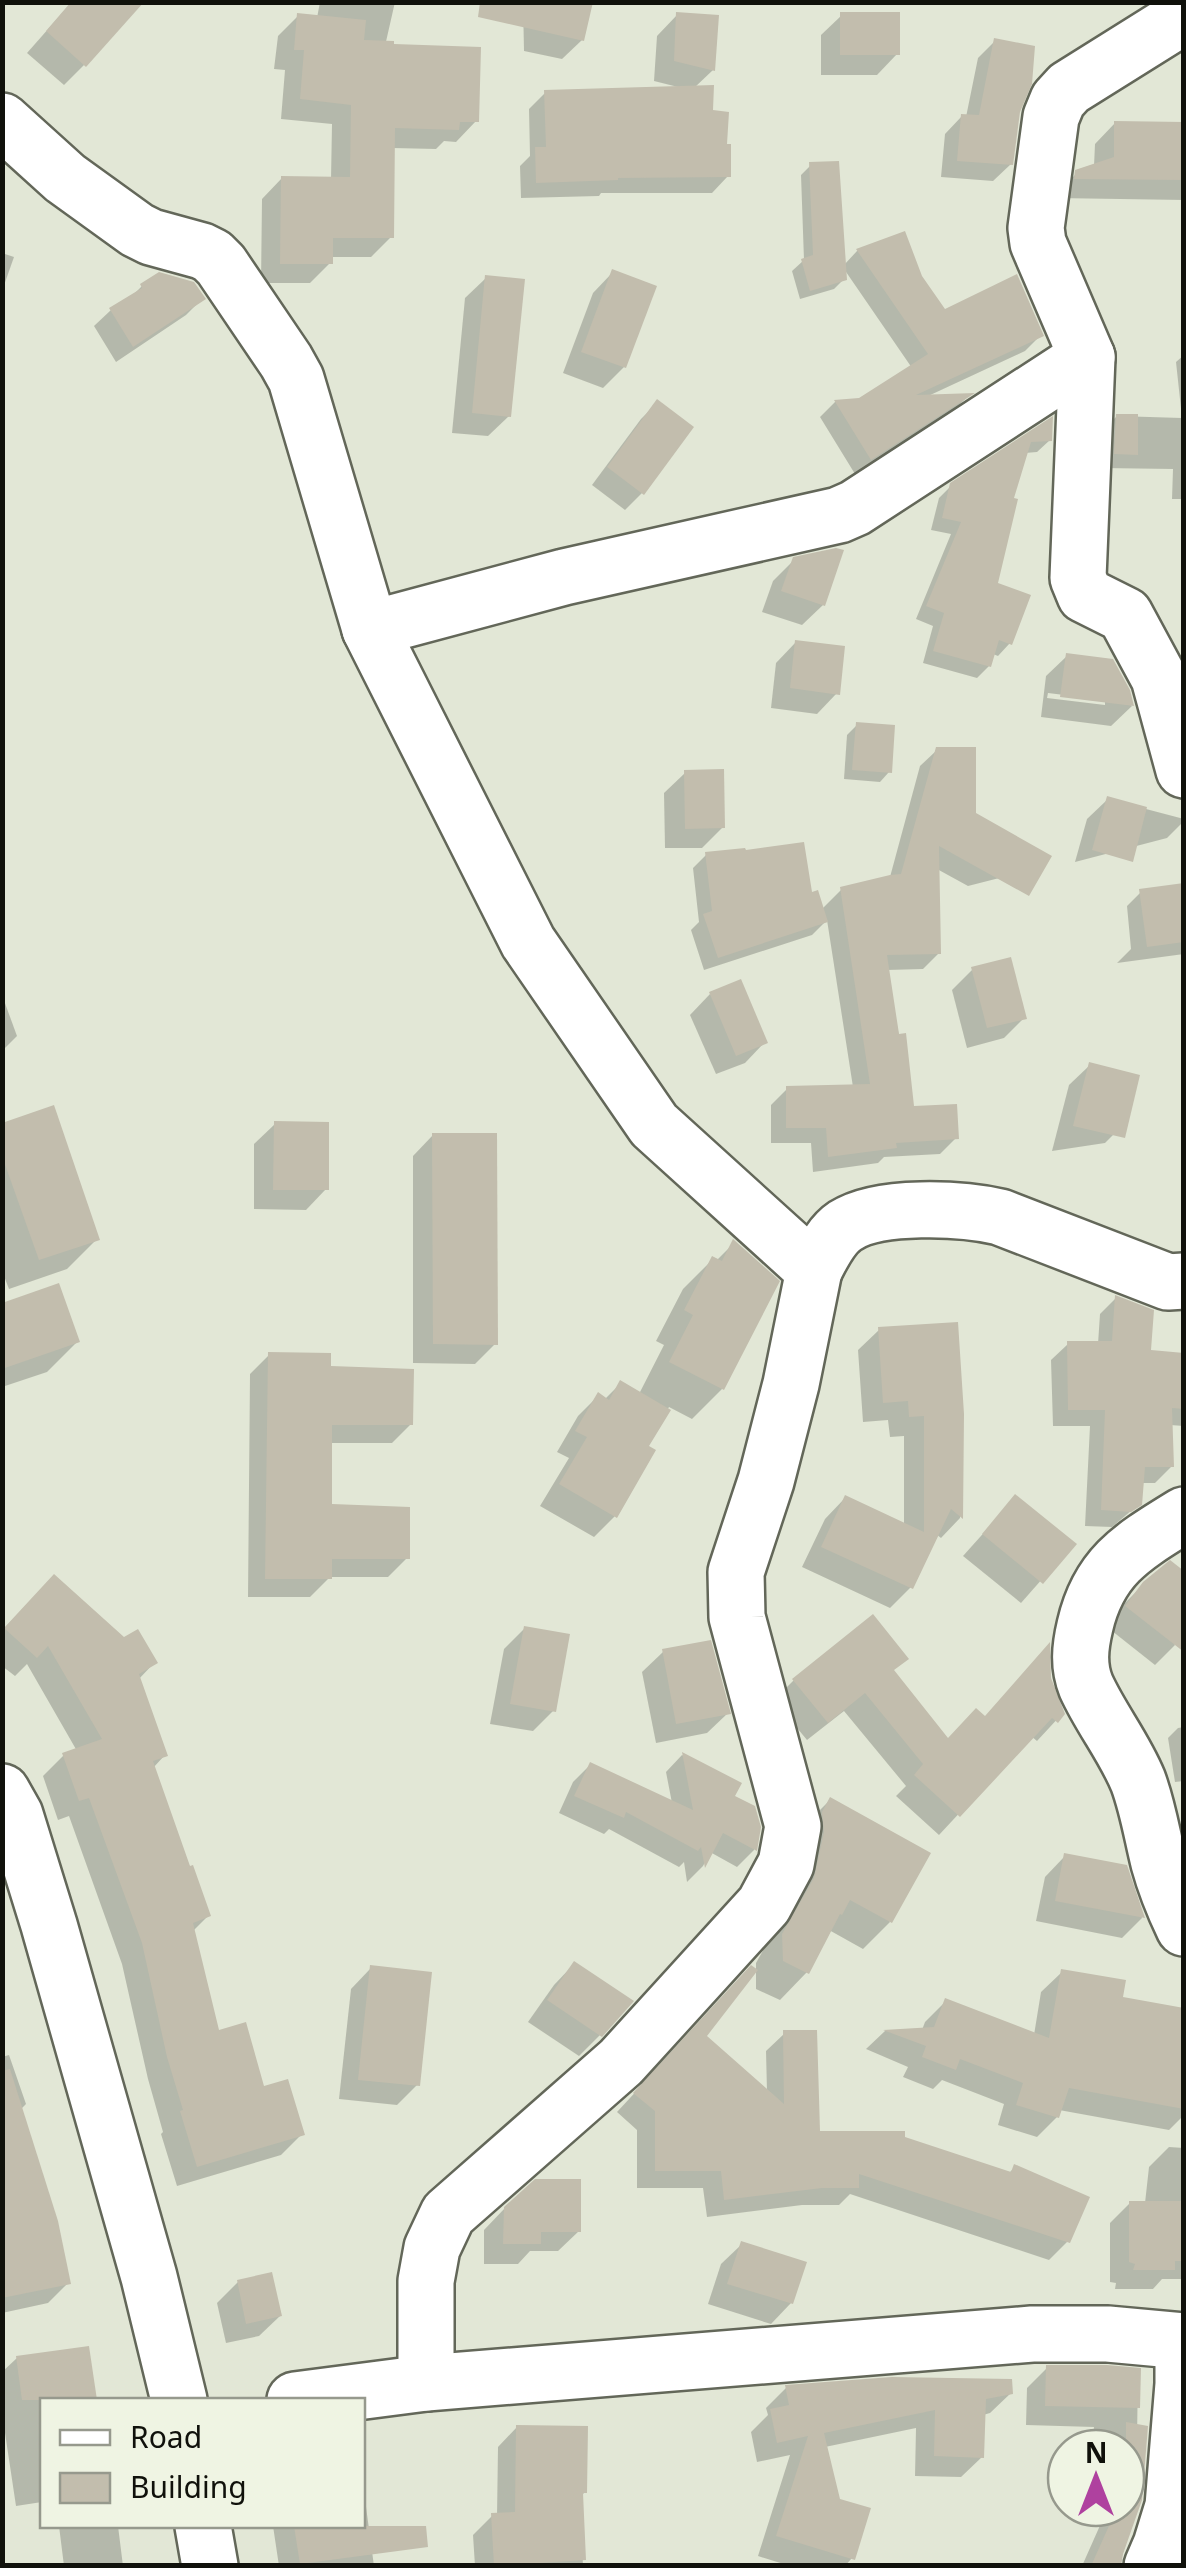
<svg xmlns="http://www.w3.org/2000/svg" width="1186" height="2568" viewBox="0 0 1186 2568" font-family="'Noto Sans',sans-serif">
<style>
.shadow{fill:#0003;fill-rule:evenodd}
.building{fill:#c2bdad}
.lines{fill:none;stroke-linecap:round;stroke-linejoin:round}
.minor-casing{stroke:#636759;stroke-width:60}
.minor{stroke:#fff;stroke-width:55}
</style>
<rect width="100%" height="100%" fill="#e2e7d6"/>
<g class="shadow">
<path d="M 72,2 L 84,65 L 64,85 L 27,53 Z"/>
<path d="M 320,2 L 395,2 L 385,46 L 476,121 L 456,142 L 444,141 L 436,149 L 392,148 L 391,237 L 371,257 L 331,257 L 330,263 L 310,283 L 261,283 L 262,199 L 282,178 L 331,179 L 332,124 L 281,119 L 285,70 L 274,69 L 278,36 L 298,16 L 317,18 Z"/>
<path d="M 523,2 L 582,40 L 562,59 L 524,51 Z"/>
<path d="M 677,15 L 713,70 L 694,88 L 710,113 L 724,147 L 728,176 L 712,193 L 601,193 L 599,196 L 521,198 L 520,166 L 530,156 L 529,109 L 545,93 L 678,87 L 654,81 L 657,36 Z"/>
<path d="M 842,15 L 897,54 L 877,75 L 821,75 L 821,35 Z"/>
<path d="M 995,41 L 1018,112 L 1011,164 L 993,181 L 941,177 L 945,134 L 962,116 L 966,117 L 978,58 Z"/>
<path d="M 1115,123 L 1184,124 L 1184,200 L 1055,198 L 1056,194 L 1077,173 L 1094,166 L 1095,144 Z"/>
<path d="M 811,165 L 844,265 L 857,251 L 903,235 L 920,277 L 944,312 L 1041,335 L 1025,351 L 926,397 L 969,395 L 956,408 L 855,474 L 820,417 L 835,402 L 860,401 L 912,368 L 844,269 L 844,279 L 834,289 L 800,299 L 792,271 L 804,260 L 801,175 Z"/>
<path d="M 2,253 L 14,257 L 2,291 Z"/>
<path d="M 613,272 L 624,367 L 603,388 L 563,373 L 593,293 Z"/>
<path d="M 486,278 L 509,416 L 488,436 L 452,433 L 465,298 Z"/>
<path d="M 142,286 L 203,298 L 186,315 L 116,362 L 94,326 L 111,310 L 129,299 Z"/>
<path d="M 1184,355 L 1184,499 L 1172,499 L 1173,469 L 1101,468 L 1103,430 L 1117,416 L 1182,418 L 1176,362 Z"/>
<path d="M 658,402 L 642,493 L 625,510 L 592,485 L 641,419 Z"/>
<path d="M 1051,421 L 1050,440 L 1037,452 L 1025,453 L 1011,500 L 995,584 L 1010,643 L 998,656 L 993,654 L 989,666 L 977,678 L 923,663 L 933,626 L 916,619 L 951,534 L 931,530 L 939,498 L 952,485 Z"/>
<path d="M 794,560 L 823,605 L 802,625 L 762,612 L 773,581 Z"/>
<path d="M 796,642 L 837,693 L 817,714 L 771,708 L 776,663 Z"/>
<path d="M 1067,656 L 1132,706 L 1111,726 L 1041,717 L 1046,676 ZM 1048,693 L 1105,700 L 1105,705 L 1047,698 Z"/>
<path d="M 857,725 L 889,772 L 880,782 L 844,779 L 847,735 Z"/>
<path d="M 937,750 L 973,814 L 1031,870 L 968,886 L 937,869 L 939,953 L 923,969 L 887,970 L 912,1108 L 956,1138 L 940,1154 L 884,1157 L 878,1163 L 813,1172 L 811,1143 L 771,1143 L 771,1105 L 787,1089 L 853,1087 L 827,920 L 812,935 L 704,970 L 691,930 L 699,922 L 693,868 L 706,855 L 810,895 L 822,909 L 841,890 L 890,877 L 920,766 Z"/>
<path d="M 685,773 L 723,827 L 702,848 L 665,848 L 664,793 Z"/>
<path d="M 1108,799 L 1184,819 L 1184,821 L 1167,838 L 1075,862 L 1087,819 Z"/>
<path d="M 1184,886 L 1184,954 L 1117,963 L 1131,949 L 1127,906 L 1142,891 Z"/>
<path d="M 973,969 L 1024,1018 L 1004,1038 L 967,1048 L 952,990 Z"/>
<path d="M 710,994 L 765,1042 L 745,1063 L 716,1074 L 690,1015 Z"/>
<path d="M 2,995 L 17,1036 L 2,1051 Z"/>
<path d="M 1090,1065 L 1126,1122 L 1105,1143 L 1052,1151 L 1069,1085 Z"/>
<path d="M 275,1124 L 326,1189 L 306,1210 L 254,1209 L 254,1144 Z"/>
<path d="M 2,1125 L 97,1239 L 67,1269 L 9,1289 L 2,1271 Z"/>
<path d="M 433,1135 L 495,1344 L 475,1364 L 413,1363 L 413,1156 Z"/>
<path d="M 734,1243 L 777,1282 L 722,1389 L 692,1419 L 669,1407 L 646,1447 L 615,1516 L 594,1537 L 540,1506 L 569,1458 L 557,1452 L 578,1416 L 598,1396 L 604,1400 L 621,1383 L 639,1394 L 664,1345 L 656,1341 L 683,1289 L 713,1259 L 716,1261 Z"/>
<path d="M 1116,1298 L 1149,1352 L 1184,1355 L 1184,1426 L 1170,1425 L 1172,1466 L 1155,1483 L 1141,1483 L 1139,1504 L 1112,1527 L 1085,1526 L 1090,1426 L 1053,1426 L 1051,1360 L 1068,1344 L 1098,1344 L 1100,1314 Z"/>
<path d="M 2,1305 L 77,1342 L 47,1372 L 2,1387 Z"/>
<path d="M 879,1330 L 962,1414 L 960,1518 L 941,1538 L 936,1534 L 911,1587 L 890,1608 L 802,1567 L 825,1519 L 845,1498 L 904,1525 L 904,1436 L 890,1437 L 888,1420 L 863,1422 L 858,1350 Z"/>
<path d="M 269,1355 L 328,1369 L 411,1424 L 392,1443 L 329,1443 L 329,1506 L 407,1558 L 388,1577 L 330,1577 L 310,1597 L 248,1597 L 250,1374 Z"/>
<path d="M 1015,1498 L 1073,1544 L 1021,1603 L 963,1556 Z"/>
<path d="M 1145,1583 L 1175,1645 L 1155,1665 L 1107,1627 L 1123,1605 Z"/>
<path d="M 34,1597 L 124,1640 L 155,1662 L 138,1680 L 165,1755 L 153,1768 L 208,1916 L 192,1932 L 217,2033 L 302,2134 L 281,2155 L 177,2186 L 161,2134 L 163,2132 L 148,2079 L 122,1964 L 69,1816 L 58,1820 L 43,1776 L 63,1756 L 77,1751 L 27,1664 L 15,1676 L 2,1666 L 2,1631 Z"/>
<path d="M 525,1628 L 553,1711 L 533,1731 L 490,1724 L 504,1649 Z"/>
<path d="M 663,1652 L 728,1713 L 707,1733 L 656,1743 L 642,1672 Z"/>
<path d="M 892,1671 L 947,1741 L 1049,1678 L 1062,1714 L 1037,1741 L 1031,1736 L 939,1835 L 896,1796 L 906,1786 L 844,1711 L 807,1740 L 774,1700 L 794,1680 Z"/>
<path d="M 1184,1727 L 1184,1781 L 1175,1782 L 1168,1738 L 1178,1728 Z"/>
<path d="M 682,1755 L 738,1784 L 731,1797 L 758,1827 L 754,1850 L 737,1867 L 710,1852 L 703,1866 L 687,1882 L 684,1862 L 679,1867 L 609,1829 L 604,1834 L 559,1813 L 573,1782 L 590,1765 L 672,1803 L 666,1772 Z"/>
<path d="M 830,1800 L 890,1922 L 863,1949 L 829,1930 L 807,1972 L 780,2000 L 756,1989 L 756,1963 L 787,1908 L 803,1827 Z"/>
<path d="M 1065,1856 L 1126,1867 L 1142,1918 L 1122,1938 L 1036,1921 L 1045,1877 Z"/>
<path d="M 574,1964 L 600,2035 L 579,2056 L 528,2022 L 554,1985 Z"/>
<path d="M 371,1968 L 417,2085 L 397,2105 L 339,2099 L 351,1989 Z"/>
<path d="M 1062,1972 L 1120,1999 L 1184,2010 L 1184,2115 L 1169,2130 L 1059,2110 L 1057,2117 L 1037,2137 L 998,2125 L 1004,2104 L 942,2080 L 933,2089 L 903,2077 L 908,2067 L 866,2049 L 885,2031 L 922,2030 L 925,2022 L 946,2001 L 1034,2035 L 1041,1992 Z"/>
<path d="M 733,1987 L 703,2036 L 767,2092 L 766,2051 L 785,2033 L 818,2133 L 902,2138 L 1009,2173 L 1015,2167 L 1068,2241 L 1049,2260 L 850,2194 L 839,2205 L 802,2205 L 707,2217 L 703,2188 L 637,2188 L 637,2130 L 617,2112 Z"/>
<path d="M 9,2055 L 26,2104 L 20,2110 L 68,2283 L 48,2303 L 2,2313 L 2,2057 Z"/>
<path d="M 1169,2147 L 1184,2148 L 1184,2279 L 1162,2279 L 1153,2289 L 1115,2289 L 1116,2283 L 1110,2282 L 1110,2223 L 1130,2203 L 1145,2203 L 1149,2167 Z"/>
<path d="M 505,2208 L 579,2231 L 558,2251 L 530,2251 L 518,2264 L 484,2264 L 484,2230 Z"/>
<path d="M 742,2244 L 791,2303 L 771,2324 L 708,2304 L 721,2264 Z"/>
<path d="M 238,2282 L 280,2316 L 259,2336 L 226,2343 L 217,2303 Z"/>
<path d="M 87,2349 L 95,2400 L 42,2400 L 42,2502 L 16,2506 L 2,2413 L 2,2372 L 17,2358 Z"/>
<path d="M 1047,2368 L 1138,2371 L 1136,2510 L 1119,2566 L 1082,2566 L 1106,2512 L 1082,2508 L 1126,2508 L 1126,2448 L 1091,2448 L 1094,2427 L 1026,2425 L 1027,2388 Z"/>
<path d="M 786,2388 L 1011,2393 L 990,2413 L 983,2415 L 982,2457 L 961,2477 L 915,2476 L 916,2428 L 825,2447 L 852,2558 L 845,2566 L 790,2566 L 758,2556 L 790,2455 L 757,2462 L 751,2432 L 768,2415 L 766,2408 Z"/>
<path d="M 517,2427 L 585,2492 L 580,2497 L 583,2566 L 475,2566 L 473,2535 L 492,2516 L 497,2516 L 498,2447 Z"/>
<path d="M 362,2477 L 374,2566 L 279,2566 L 273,2526 L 362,2526 Z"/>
<path d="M 59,2526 L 118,2526 L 123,2566 L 64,2566 Z"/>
</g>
<g class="building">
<path d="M 71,2 L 144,2 L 86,67 L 46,31 Z"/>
<path d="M 480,2 L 593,2 L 584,41 L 478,17 Z"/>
<path d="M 676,12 L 719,15 L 715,71 L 674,61 Z"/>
<rect x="840" y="12" width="60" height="43"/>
<path d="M 297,13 L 366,20 L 364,40 L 394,41 L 394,44 L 481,47 L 479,122 L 460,122 L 459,130 L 395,128 L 394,238 L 333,238 L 333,264 L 280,264 L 281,176 L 350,177 L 351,105 L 300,99 L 304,50 L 294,50 Z"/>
<path d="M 994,38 L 1035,46 L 1032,84 L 1020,112 L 1013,165 L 957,161 L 961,114 L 979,115 Z"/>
<path d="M 714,85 L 713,110 L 729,112 L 727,144 L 731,144 L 731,177 L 618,178 L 618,180 L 536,183 L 535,147 L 546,147 L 544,90 Z"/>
<path d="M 1114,121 L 1184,122 L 1184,180 L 1074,179 L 1075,170 L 1114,157 Z"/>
<path d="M 839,161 L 847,280 L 810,291 L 801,259 L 813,255 L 809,162 Z"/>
<path d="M 905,231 L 922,276 L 945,309 L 1017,274 L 1044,336 L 916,395 L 975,393 L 871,460 L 834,400 L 859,398 L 928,354 L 856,249 Z"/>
<path d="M 612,269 L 657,286 L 626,368 L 581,352 Z"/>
<path d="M 159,272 L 194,282 L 206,299 L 133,347 L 109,308 L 142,288 L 140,284 Z"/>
<path d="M 485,275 L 525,279 L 511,417 L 472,413 Z"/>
<path d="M 657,399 L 694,427 L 644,495 L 607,467 Z"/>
<path d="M 1116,414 L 1138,414 L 1138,455 L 1114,454 Z"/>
<path d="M 1053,416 L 1052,441 L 1031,442 L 1014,498 L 1018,499 L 998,583 L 1031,595 L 1012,645 L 999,640 L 991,667 L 933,651 L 944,613 L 926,606 L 961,522 L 942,518 L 950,483 Z"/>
<path d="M 836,548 L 844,550 L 825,606 L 781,591 L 793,557 Z"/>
<path d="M 795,640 L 845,646 L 840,695 L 790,688 Z"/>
<path d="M 1066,653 L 1113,659 L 1130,690 L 1134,706 L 1060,697 Z"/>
<path d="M 856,722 L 895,725 L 892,773 L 852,770 Z"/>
<path d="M 936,747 L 976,747 L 976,813 L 1052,856 L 1029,896 L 939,846 L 941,954 L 887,955 L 899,1034 L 906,1033 L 914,1106 L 957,1104 L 959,1139 L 896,1143 L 897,1148 L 828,1157 L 826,1128 L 786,1128 L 786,1086 L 870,1084 L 840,887 L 890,875 L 901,874 Z"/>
<path d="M 724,769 L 725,828 L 685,829 L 684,770 Z"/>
<path d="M 1107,796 L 1147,807 L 1133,862 L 1092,850 Z"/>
<path d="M 804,842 L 812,892 L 818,890 L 828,922 L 718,958 L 703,914 L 712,911 L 705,852 L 745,848 L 746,850 Z"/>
<path d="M 1184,883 L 1184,942 L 1147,947 L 1139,889 Z"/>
<path d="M 1011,957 L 1027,1019 L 987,1028 L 971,967 Z"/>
<path d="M 741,979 L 768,1043 L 736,1056 L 709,992 Z"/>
<path d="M 1089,1062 L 1140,1075 L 1125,1138 L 1073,1126 Z"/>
<path d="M 54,1105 L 100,1240 L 39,1260 L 2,1156 L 2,1123 Z"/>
<path d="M 274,1121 L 329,1122 L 329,1190 L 273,1190 Z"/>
<path d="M 432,1133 L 497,1133 L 498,1345 L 433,1344 Z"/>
<path d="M 733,1239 L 780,1281 L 724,1390 L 669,1362 L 693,1315 L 684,1310 L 712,1256 L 722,1261 Z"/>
<path d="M 59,1283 L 80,1342 L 2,1369 L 2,1303 Z"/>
<path d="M 1115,1295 L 1154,1310 L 1151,1350 L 1184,1353 L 1184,1409 L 1172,1408 L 1174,1467 L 1145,1467 L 1142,1505 L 1131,1512 L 1101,1510 L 1105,1410 L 1068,1410 L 1067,1341 L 1112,1341 Z"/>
<path d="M 958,1322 L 964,1414 L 963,1519 L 951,1509 L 913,1589 L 821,1547 L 845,1495 L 924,1532 L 924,1416 L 909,1417 L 908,1401 L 883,1403 L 878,1327 Z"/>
<path d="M 268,1352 L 331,1353 L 331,1366 L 414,1369 L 413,1425 L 332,1425 L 332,1504 L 410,1507 L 410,1559 L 332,1559 L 332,1579 L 265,1579 Z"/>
<path d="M 620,1380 L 671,1410 L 649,1446 L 656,1450 L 617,1518 L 559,1484 L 587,1437 L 575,1431 L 598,1392 L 609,1400 Z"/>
<path d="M 1015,1494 L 1077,1544 L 1043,1584 L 982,1534 Z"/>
<path d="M 1170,1560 L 1184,1571 L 1184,1652 L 1125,1606 L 1143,1582 Z"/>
<path d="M 54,1574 L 124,1637 L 138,1629 L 158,1663 L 139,1674 L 168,1756 L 153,1761 L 190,1866 L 193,1865 L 211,1916 L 193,1923 L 219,2030 L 246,2022 L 264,2086 L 288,2079 L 305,2135 L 197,2167 L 180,2111 L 183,2110 L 167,2057 L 142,1943 L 89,1798 L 79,1801 L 62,1753 L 102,1739 L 48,1646 L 37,1658 L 4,1628 Z"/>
<path d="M 873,1614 L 909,1659 L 894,1670 L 948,1738 L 976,1708 L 985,1716 L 1050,1642 L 1051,1678 L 1065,1714 L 1058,1723 L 1052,1718 L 960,1817 L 914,1775 L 923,1764 L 865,1693 L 828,1723 L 792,1679 Z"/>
<path d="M 524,1626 L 570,1634 L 556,1712 L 510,1704 Z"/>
<path d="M 711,1640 L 731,1714 L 676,1724 L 662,1649 Z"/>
<path d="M 682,1752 L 742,1783 L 735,1796 L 755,1806 L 761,1827 L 757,1851 L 723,1833 L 705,1868 L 701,1847 L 698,1851 L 626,1812 L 624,1818 L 574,1796 L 590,1762 L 693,1810 Z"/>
<path d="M 830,1797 L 931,1853 L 892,1923 L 850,1900 L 842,1915 L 840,1914 L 809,1974 L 783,1961 L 782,1934 L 814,1878 L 824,1832 L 822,1812 Z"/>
<path d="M 1064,1853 L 1127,1865 L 1145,1918 L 1055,1901 Z"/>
<path d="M 574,1961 L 634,2001 L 602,2037 L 547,2000 Z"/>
<path d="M 370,1965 L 432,1972 L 420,2086 L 358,2080 Z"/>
<path d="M 751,1965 L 758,1970 L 707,2036 L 784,2104 L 783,2030 L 817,2030 L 820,2131 L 905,2131 L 905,2137 L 1011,2172 L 1014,2164 L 1090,2197 L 1070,2243 L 859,2174 L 859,2188 L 822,2188 L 724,2200 L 721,2171 L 655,2171 L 655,2111 L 633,2093 Z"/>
<path d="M 1061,1969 L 1126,1980 L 1123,1997 L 1184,2008 L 1184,2109 L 1069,2088 L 1059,2118 L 1016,2105 L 1023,2083 L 960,2059 L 956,2070 L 922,2057 L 926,2046 L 883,2030 L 934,2027 L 945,1998 L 1049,2038 Z"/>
<path d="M 10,2069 L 58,2221 L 71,2284 L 2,2298 L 2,2071 Z"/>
<path d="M 535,2179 L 581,2179 L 581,2232 L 541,2232 L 541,2244 L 503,2244 L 504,2207 Z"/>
<path d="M 1129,2201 L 1184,2201 L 1184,2261 L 1175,2261 L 1175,2270 L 1133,2270 L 1135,2264 L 1129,2262 Z"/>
<path d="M 741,2241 L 807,2262 L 793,2304 L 727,2284 Z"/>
<path d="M 272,2272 L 282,2316 L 246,2324 L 237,2280 Z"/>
<path d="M 89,2346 L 97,2400 L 22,2400 L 16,2356 Z"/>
<path d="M 1046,2365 L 1107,2365 L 1141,2368 L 1140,2408 L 1045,2406 Z"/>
<path d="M 892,2377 L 1012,2379 L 1013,2394 L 986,2399 L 984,2458 L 934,2456 L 935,2410 L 824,2433 L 840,2499 L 871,2508 L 855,2560 L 776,2536 L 808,2436 L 777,2443 L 770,2409 L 789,2405 L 785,2385 Z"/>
<path d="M 1126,2422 L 1148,2426 L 1142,2500 L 1123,2554 L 1121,2566 L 1091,2566 L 1117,2508 L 1126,2508 Z"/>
<path d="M 516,2425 L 588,2426 L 587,2493 L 583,2493 L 586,2560 L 494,2566 L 491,2513 L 515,2512 Z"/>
<path d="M 294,2526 L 426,2526 L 428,2547 L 300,2564 Z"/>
</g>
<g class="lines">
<defs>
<g id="minor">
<path d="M 1184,16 L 1069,88 L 1058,100 L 1051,117 L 1036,228 L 1038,243 L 1087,357 L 1078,578 L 1085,595 L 1125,615 L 1159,678 L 1184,770"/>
<path d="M 2,121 L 65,178 L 137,230 L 151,237 L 202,251 L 212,256 L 221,265 L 286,361 L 296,379 L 370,629 L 528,942 L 654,1125 L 814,1270 L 791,1384 L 766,1481 L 736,1572 L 737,1617 L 793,1826 L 786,1864 L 764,1905 L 621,2062 L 448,2214 L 432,2248 L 426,2281 L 426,2383"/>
<path d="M 370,629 L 564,577 L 839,515 L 855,508 L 1087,357"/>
<path d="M 814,1270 C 822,1255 830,1236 845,1226 C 879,1204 961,1208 1000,1217 L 1168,1282 L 1184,1281"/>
<path d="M 1184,1515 C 1134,1546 1099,1565 1085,1626 C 1080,1647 1078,1666 1086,1686 C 1101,1719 1124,1747 1138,1781 C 1148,1808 1152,1835 1159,1863 C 1165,1885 1174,1907 1184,1928"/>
<path d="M 2,1792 L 15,1815 L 49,1925 L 149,2277 L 179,2400"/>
<path d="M 295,2400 L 426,2383 L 1032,2334 L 1108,2334 L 1184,2341"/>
<path d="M 203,2526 L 210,2566"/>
<path d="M 1152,2566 L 1161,2545 L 1173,2506 L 1183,2384 L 1183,2341"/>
</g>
</defs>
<use href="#minor" class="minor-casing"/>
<use href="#minor" class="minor"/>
</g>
<rect width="1186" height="2568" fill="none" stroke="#10110b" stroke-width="10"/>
<rect x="40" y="2398" width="325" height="130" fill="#eff4e3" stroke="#96998d" stroke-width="2.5"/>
<rect x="60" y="2430" width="50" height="15" fill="#ffffff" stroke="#96998d" stroke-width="2.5"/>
<text x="130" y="2448" font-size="30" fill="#10110b">Road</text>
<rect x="60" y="2473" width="50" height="30" fill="#c2bdad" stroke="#96998d" stroke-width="2.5"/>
<text x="130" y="2498" font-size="30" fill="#10110b">Building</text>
<g transform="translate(1096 2478)"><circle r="48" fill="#eff4e3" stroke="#96998d" stroke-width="2.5"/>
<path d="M0-8L18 38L0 25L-18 38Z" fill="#af419f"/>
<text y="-15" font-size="28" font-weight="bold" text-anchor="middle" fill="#10110b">N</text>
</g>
</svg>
